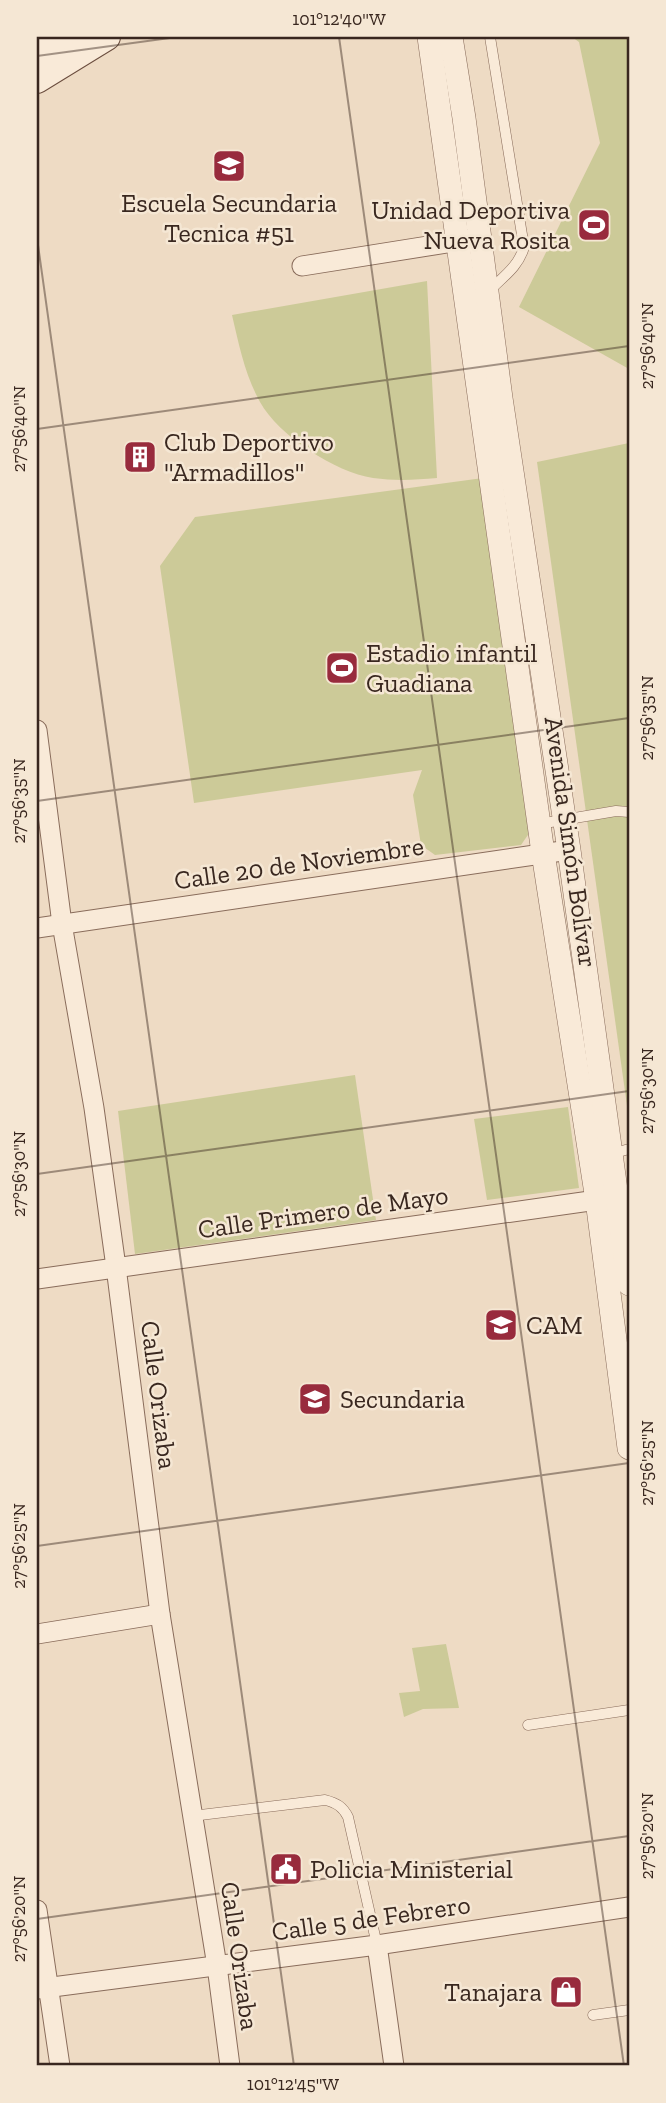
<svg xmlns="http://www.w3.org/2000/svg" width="666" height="2103" viewBox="0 0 666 2103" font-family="'Zilla Slab',serif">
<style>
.green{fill:#ccca98}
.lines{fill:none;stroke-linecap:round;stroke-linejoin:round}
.service-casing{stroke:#896c5b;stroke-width:11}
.minor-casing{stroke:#896c5b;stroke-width:21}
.tertiary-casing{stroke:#896c5b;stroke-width:24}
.secondary-casing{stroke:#6b4d3e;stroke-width:28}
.service{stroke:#f9ead8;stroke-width:10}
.minor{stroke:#f9ead8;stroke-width:19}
.tertiary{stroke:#f9ead8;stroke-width:23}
.secondary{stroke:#f9ead8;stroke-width:26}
.ticks{fill:none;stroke:#39271f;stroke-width:2;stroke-opacity:0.45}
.labels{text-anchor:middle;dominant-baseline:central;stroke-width:5;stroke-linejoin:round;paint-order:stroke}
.poi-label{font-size:26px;fill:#39271f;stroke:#f5e7d4;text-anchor:start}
.street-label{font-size:26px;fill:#39271f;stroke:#f5e7d4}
.neatline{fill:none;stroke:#39271f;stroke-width:2.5}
.ticks-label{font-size:18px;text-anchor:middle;fill:#39271f}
</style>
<rect width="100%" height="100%" fill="#eedbc4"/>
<g class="green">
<path d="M 572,37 L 629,37 L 629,369 L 519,307 L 600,143 L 579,42 Z"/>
<path d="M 427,281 L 437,478 C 415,480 395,481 373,478 C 335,472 279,436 260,402 C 245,375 239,345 232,315 Z"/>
<path d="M 629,443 L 629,1120 L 537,462 Z"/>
<path d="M 483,478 L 532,829 L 521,845 L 435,855 L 421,845 L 413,795 L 422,770 L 194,803 L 160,566 L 195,517 Z"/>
<path d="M 355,1075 L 376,1220 L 135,1254 L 118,1111 Z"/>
<path d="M 568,1107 L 579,1188 L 487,1200 L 474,1119 Z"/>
<path d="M 446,1644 L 459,1708 L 423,1709 L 404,1717 L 399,1693 L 420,1691 L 412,1648 Z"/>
</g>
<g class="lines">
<defs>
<g id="service">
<path d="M 490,290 C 503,277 519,266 524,247 L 490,37"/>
<path d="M 539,824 L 616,811 L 629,812"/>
<path d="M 611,1154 L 629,1149"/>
<path d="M 528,1725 L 629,1710"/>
<path d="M 192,1816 L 325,1800 C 337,1803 343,1807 348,1817 L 377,1945"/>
<path d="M 593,2015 L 629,2010"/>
</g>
<g id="minor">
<path d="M 302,266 L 472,239"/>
<path d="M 37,730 L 62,924 L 94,1108 L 116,1267 L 160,1614 L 217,1966 L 230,2066"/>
<path d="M 37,928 L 569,850"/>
<path d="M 37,1279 L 611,1198"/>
<path d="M 37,1634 L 160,1614"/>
<path d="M 37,1910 L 60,2066"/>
<path d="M 377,1945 L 394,2066"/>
<path d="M 37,1989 L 377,1945 L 629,1907"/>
</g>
<g id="tertiary">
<path d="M 429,37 L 543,853 L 597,1200 L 629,1448"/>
<path d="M 451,37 L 464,118 L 501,398 L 569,850 L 629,1284"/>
</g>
<g id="secondary">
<path d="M 37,55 L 67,37"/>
<path d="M 37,80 L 107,37"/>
</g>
</defs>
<use href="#service" class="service-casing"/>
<use href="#minor" class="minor-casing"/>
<use href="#tertiary" class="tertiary-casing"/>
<use href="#secondary" class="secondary-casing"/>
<use href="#service" class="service"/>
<use href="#minor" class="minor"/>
<use href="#tertiary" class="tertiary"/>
<use href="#secondary" class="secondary"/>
</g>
<path class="ticks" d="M 339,37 L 624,2066M 37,56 L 177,37M 37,238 L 294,2066M 37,429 L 629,346M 37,801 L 629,718M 37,1174 L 629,1091M 37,1546 L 629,1463M 37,1919 L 629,1836"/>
<defs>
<symbol id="school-square" viewBox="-11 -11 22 22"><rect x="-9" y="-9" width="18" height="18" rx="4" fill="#982b3d" stroke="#f5e7d4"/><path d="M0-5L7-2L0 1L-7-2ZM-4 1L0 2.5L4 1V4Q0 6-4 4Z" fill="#fff"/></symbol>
<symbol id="stadium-square" viewBox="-11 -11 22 22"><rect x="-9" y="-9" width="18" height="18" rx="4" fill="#982b3d" stroke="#f5e7d4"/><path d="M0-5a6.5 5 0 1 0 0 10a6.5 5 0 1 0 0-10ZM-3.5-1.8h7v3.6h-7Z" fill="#fff"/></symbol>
<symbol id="building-square" viewBox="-11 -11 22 22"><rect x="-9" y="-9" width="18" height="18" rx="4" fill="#982b3d" stroke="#f5e7d4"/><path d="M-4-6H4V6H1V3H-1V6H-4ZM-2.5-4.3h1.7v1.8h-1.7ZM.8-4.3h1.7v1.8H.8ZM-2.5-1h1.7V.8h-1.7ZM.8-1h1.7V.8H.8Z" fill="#fff"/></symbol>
<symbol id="civic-square" viewBox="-11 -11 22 22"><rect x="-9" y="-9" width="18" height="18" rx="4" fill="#982b3d" stroke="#f5e7d4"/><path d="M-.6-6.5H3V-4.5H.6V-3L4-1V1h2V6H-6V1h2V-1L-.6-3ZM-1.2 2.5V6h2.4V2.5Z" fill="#fff"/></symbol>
<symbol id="shop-square" viewBox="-11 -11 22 22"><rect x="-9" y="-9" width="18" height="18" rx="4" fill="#982b3d" stroke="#f5e7d4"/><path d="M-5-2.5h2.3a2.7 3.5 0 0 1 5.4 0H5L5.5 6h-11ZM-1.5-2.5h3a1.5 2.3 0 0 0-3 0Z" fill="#fff"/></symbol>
</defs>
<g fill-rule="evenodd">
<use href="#school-square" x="210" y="147" width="38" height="38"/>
<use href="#stadium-square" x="575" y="206" width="38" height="38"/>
<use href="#building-square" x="121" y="438" width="38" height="38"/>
<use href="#stadium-square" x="323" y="649" width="38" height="38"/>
<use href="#school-square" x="482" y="1306" width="38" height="38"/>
<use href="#school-square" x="296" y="1380" width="38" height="38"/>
<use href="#civic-square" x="267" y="1850" width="38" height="38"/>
<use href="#shop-square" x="547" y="1973" width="38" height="38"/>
</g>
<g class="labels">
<g class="poi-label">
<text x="229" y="203" text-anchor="middle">Escuela Secundaria<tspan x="229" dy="30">Tecnica #51</tspan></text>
<text x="570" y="210" text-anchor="end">Unidad Deportiva<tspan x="570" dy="30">Nueva Rosita</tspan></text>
<text x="164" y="442">Club Deportivo<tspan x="164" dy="30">"Armadillos"</tspan></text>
<text x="366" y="653">Estadio infantil<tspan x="366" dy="30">Guadiana</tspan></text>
<text x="526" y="1325">CAM</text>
<text x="340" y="1399">Secundaria</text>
<text x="310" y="1869">Policia Ministerial</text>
<text x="542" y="1992" text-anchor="end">Tanajara</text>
</g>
<g class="street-label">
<text transform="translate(571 842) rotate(82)">Avenida Simón Bolívar</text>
<text transform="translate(299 863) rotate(-8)">Calle 20 de Noviembre</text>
<text transform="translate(323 1212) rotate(-8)">Calle Primero de Mayo</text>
<text transform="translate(159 1395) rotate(83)">Calle Orizaba</text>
<text transform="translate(371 1918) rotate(-8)">Calle 5 de Febrero</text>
<text transform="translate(240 1956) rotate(82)">Calle Orizaba</text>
</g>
</g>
<rect width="666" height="2103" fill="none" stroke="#f5e7d4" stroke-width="77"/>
<rect x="38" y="38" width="590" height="2026" class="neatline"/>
<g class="ticks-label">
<text x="339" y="25">101°12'40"W</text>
<text transform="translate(647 346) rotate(-90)" y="6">27°56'40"N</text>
<text transform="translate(19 429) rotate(-90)" y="6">27°56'40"N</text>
<text transform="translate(647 718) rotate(-90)" y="6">27°56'35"N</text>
<text transform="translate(19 801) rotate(-90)" y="6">27°56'35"N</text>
<text transform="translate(647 1091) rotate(-90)" y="6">27°56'30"N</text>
<text transform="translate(19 1174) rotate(-90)" y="6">27°56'30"N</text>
<text transform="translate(647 1463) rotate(-90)" y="6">27°56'25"N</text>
<text transform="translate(19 1546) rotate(-90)" y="6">27°56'25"N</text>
<text transform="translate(647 1836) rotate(-90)" y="6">27°56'20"N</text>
<text transform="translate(19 1919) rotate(-90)" y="6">27°56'20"N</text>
<text x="293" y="2090">101°12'45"W</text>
</g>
</svg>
